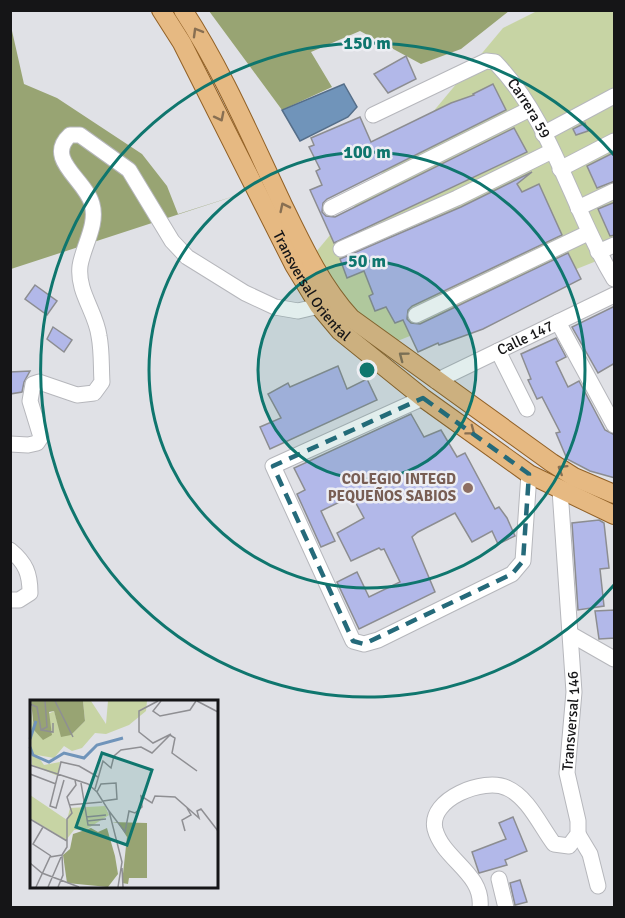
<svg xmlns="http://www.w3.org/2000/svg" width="625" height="918" viewBox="0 0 625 918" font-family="Signika,sans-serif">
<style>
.green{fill:#c7d4a4}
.forest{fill:#98a473}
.water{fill:#7094ba;stroke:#556e89;stroke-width:1.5}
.building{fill:#b2b8e9;stroke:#8c8d91;stroke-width:1.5}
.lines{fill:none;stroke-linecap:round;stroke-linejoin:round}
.minor-casing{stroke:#b6b7bc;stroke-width:17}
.major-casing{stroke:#926126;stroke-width:20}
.minor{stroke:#fff;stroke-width:15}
.major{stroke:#e6b982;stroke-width:18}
.oneway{stroke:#886f52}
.marked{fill:none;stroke:#256a7a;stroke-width:4.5;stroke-dasharray:12 8;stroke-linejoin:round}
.ring{fill:none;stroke:#0f766e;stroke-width:3}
.education-dot{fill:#8d6e63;stroke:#edeef3;stroke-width:2}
.labels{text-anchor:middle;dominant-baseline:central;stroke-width:5;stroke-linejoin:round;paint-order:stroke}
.street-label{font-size:15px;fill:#151517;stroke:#edeef3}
.education-label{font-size:15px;font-weight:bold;fill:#785e54;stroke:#edeef3;text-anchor:end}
.inset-river{fill:none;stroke:#7094ba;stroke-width:3}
.inset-road{fill:none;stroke:#8f8f93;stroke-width:1.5}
.view{fill:#0f766e;fill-opacity:0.15;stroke:#0f766e;stroke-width:3}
.inset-edge{fill:none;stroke:#151517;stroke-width:3}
.centre{fill:#0f766e;stroke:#edeef3;stroke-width:3}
.ring-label{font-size:18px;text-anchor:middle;font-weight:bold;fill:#0f766e;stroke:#edeef3;stroke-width:5;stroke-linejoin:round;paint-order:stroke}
</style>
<rect width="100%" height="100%" fill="#e0e1e6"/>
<path class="green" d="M 537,11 L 614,11 L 614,254 L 390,344 L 333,293 L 311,258 L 503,28 Z"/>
<g class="forest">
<path d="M 209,11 L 509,11 L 461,49 L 421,64 L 360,31 L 311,52 L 332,87 L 282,110 Z"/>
<path d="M 10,22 L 24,84 L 57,98 L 142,154 L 167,186 L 178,214 L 247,192 L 11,269 Z"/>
</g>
<path class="water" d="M 344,84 L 357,107 L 348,117 L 300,141 L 282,110 Z"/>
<g class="building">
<path d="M 406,56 L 416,79 L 388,93 L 374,74 Z"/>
<path d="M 493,84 L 506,110 L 327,199 L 323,203 L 322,212 L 326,216 L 335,217 L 514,128 L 527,152 L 334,243 L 310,190 L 322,185 L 316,171 L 320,169 L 309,147 L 314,145 L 311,138 L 360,117 L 371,142 L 451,103 L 474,95 L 473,94 Z"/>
<path d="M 585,123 L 588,131 L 576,135 L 573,129 Z"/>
<path d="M 615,152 L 615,181 L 597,188 L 587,166 Z"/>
<path d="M 532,172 L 517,184 L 522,192 L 539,184 L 562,235 L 412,306 L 408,310 L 407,319 L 411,323 L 420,324 L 568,253 L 581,279 L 483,329 L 439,345 L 438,343 L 418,352 L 403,320 L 395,323 L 386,307 L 375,311 L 369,296 L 373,294 L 364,271 L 347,278 L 340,259 L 461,207 Z"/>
<path d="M 615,202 L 615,235 L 610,236 L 598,209 Z"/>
<path d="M 35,285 L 57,301 L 47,315 L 25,299 Z"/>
<path d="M 615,306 L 615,363 L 598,373 L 572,327 Z"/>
<path d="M 53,327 L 72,340 L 64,352 L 47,339 Z"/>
<path d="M 556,338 L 566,357 L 556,362 L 568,387 L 579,381 L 605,430 L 615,435 L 615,478 L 590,471 L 567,459 L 556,433 L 560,432 L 542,397 L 537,399 L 528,380 L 531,379 L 521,354 Z"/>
<path d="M 338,366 L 347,389 L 367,379 L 377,400 L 270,449 L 260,427 L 281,418 L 268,394 L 288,383 L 290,387 Z"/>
<path d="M 30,371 L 24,382 L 22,392 L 10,394 L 10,372 Z"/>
<path d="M 411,414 L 424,437 L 441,430 L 457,457 L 465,453 L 495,509 L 499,507 L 507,518 L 515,536 L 498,544 L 492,531 L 472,542 L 455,513 L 418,532 L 412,537 L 435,592 L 359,629 L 337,582 L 357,572 L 369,597 L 400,582 L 384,549 L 381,550 L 379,548 L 351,561 L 337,533 L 364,518 L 352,496 L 321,511 L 335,541 L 321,547 L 297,494 L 305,490 L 294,468 Z"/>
<path d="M 599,520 L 604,523 L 609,568 L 600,569 L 604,606 L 578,610 L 572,523 Z"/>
<path d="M 615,610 L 615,638 L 599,639 L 595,611 Z"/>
<path d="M 513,817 L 527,851 L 505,860 L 507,865 L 479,873 L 472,852 L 506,839 L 499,823 Z"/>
<path d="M 520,880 L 527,902 L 515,905 L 510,883 Z"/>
</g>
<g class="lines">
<defs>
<g id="minor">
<path id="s1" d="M 373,115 L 486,61 L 495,62 C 553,122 572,210 614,279"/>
<path d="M 543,134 L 614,96"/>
<path d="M 560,169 L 614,141"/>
<path d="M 331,208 L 530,109"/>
<path d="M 578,208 L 614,191"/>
<path d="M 341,249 L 457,198 L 552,151"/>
<path d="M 598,252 L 614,245"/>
<path d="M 416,315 L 588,233"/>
<path d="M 558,322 L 614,425"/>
<path d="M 498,351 L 527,409"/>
<path id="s2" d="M 436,381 L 614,295"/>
<path d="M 423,398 L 273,466 L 353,641 L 364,644 L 378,640 L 512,574 L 523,561 L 529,474"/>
<path d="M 10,444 L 28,445 L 37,443 L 41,437 L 30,401 L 33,384 L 39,382 L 77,395 L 94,393 L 102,382 C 101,367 102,351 99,336 C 96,312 77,292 80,266 C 83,246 98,225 92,204 C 85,179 44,159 70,135 L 80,135 L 129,170 L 172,241 L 187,257 L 245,293 L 275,307 L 298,311 L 319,306"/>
<path d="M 10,550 C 26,563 30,574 30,593 L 19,600 L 10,600"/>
<path d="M 572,635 L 614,659"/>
<path d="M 578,834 L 590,854 L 598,886"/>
<path d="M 499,879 L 506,908"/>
<path id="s3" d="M 480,908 C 484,873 443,860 435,829 C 428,799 484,777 507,788 C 528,797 541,827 554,844 L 569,846 L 578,834 L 578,821 L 567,773 L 574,692 L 560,490"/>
</g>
<g id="major">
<path id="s4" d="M 161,10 L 182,43 L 294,265 L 319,306 L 340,331 L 423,398 L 529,474 L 614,515"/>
<path d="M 183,10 C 223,71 252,140 283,205 C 303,246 321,285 351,318 L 552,463 L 574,477 L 614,494"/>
</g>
</defs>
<use href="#minor" class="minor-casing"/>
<use href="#major" class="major-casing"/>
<use href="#minor" class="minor"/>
<use href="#major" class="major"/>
</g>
<defs><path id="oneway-chevron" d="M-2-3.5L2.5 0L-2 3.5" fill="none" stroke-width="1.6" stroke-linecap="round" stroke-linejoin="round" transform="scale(1.5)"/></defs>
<g class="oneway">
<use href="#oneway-chevron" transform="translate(197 32) rotate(-120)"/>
<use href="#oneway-chevron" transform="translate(220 117) rotate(63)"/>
<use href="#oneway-chevron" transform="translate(284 207) rotate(-116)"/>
<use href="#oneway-chevron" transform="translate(403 356) rotate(-143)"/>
<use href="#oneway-chevron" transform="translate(471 431) rotate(37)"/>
<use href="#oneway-chevron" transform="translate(562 469) rotate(-148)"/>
</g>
<path class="marked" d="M 423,398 L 529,474 L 523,561 L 512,574 L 364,644 L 353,641 L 273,466 Z"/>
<circle cx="367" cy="370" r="109" fill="#0f766e" fill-opacity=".12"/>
<g class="ring">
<circle cx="367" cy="370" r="109"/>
<circle cx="367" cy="370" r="218"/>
<path d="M614 585A327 327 0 1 1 614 155"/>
</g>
<circle class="education-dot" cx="468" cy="488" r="6"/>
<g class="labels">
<g class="street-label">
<text stroke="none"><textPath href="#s1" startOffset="192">Carrera 59</textPath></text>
<text stroke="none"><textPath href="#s4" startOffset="315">Transversal Oriental</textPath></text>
<text stroke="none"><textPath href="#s2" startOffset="99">Calle 147</textPath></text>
<text stroke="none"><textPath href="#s3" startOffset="408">Transversal 146</textPath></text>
</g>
<g class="education-label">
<text x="456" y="479">COLEGIO INTEGD<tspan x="456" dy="17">PEQUEÑOS SABIOS</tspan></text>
</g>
</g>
<g transform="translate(30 700)">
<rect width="188" height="188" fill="#e0e1e6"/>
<path d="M 53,1 L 61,1 L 76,24 L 78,1 L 117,1 L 116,11 L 99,25 L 76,34 L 65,33 L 52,48 L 42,51 L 34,46 L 24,58 L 7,55 L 14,65 L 30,62 L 28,76 L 2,65 L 0,5 L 3,23 L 22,34 L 18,14 L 24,11 L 29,27 L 41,35 L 55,21 ZM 0,95 L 37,120 L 40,108 L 75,106 L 79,115 L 57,129 L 44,130 L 36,140 L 0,118 Z" fill="#c7d4a4"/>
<path d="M 1,1 L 53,1 L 55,21 L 41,35 L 31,37 L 24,11 L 19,12 L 22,35 L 13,40 L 4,30 ZM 82,122 L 117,123 L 117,178 L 99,178 L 98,184 L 92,183 L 97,137 L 88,123 ZM 61,128 L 68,132 L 77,128 L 85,156 L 88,174 L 78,187 L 37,183 L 33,155 L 40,149 L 43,134 Z" fill="#98a473"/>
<path class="inset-river" d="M 0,39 L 6,21M 0,47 L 3,55 L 19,62 L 34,53 L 54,58 L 67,45 L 93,38"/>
<path class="inset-road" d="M 25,1 L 43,37M 128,1 L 109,11 L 109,32 L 123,43 L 141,34M 131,1 L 123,11 L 130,16 L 160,10 L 166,1M 167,1 L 188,12M 0,4 L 7,7 L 11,30 L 17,27 L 15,1M 11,30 L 23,32 L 23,23M 140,35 L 145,38 L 142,53 L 167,71M 0,65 L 58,84 L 67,92 L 79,111 L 92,162 L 88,187M 0,74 L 26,84M 34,80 L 26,108 L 20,106 L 31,62 L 49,66 L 68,77M 51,83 L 58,125 L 70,125M 65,89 L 73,61 L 81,68 L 84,56 L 91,50 L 111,47 L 122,53 L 141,34M 67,92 L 71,84 L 86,83 L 87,99 L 73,101M 39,105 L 72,102M 79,111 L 95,132 L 99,111 L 105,113 L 112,107 L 111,96 L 122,103 L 125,96 L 145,97 L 169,118 L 167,111 L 171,109 L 188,131M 56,117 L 76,115M 0,119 L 37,141M 57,121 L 76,119M 13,127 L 3,144 L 21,156M 155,131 L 152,120 L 161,115 L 157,108M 32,155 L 37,147 L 37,119 L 42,113 L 37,97 L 46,85 L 45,80M 0,163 L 12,173 L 49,187M 92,168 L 93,187M 6,187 L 20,157 L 32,155M 18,187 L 31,157M 28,187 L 33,175 L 32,155"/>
<path class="view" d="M 72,53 L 122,70 L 97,145 L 46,127 Z"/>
<rect width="188" height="188" class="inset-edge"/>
</g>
<circle cx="367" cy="370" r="9" class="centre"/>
<g class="ring-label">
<text x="367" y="49">150 m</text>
<text x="367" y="158">100 m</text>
<text x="367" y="267">50 m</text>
</g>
<rect width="625" height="918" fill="none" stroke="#151517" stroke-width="24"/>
</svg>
